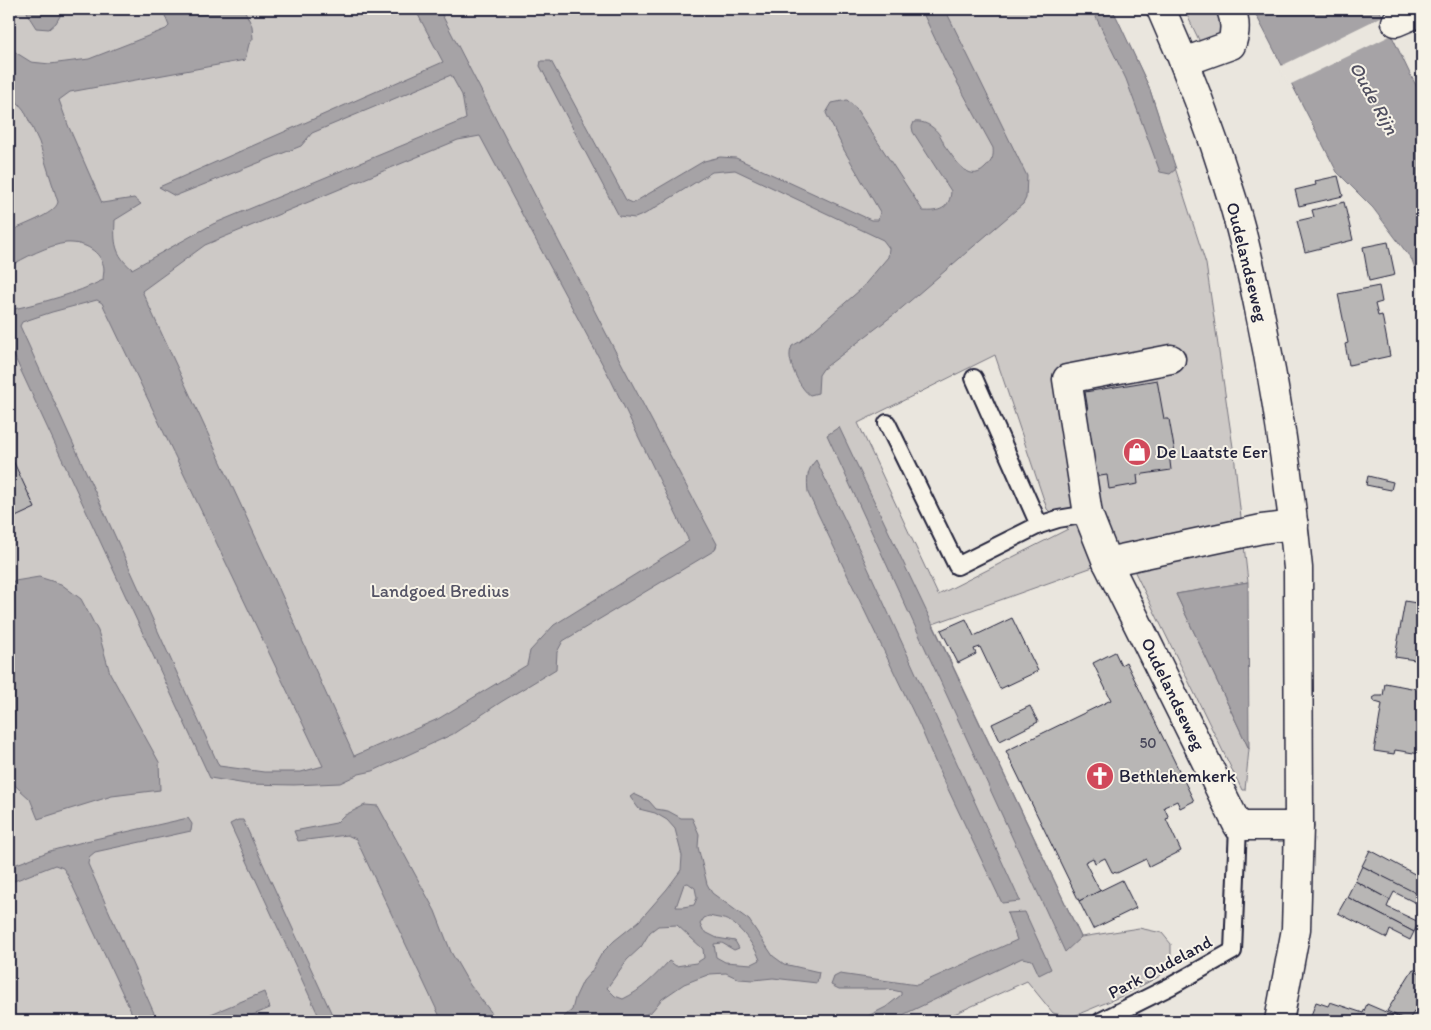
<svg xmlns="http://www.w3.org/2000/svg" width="1431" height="1030" viewBox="0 0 1431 1030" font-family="Itim,sans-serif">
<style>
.green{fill:#cdc9c6;stroke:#787680;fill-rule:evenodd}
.water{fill:#a6a3a6;stroke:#716f7b;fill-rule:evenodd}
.pier{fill:#eae6de}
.building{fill:#b8b6b5;stroke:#22223b}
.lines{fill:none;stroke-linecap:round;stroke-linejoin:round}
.service-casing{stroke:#22223b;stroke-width:20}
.minor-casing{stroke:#22223b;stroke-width:31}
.secondary-casing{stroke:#22223b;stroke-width:31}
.service{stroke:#f7f3e8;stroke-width:16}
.minor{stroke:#f7f3e8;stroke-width:28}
.secondary{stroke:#f7f3e8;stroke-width:28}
.labels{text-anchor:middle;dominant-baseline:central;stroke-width:4;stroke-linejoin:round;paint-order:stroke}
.number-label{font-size:15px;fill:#48475a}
.street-label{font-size:18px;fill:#22223b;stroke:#f7f3e8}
.poi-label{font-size:18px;fill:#22223b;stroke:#f7f3e8;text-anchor:start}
.park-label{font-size:18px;fill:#555465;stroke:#f7f3e8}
.water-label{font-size:19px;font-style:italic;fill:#504f60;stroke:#f7f3e8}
</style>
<rect width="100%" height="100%" fill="#eae6de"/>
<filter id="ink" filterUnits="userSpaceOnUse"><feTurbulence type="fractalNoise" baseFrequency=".02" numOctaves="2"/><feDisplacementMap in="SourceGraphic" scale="10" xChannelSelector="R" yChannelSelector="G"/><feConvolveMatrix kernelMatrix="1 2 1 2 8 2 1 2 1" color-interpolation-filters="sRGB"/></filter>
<g filter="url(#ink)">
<g class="green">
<path d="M 9,9 L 1112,9 L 1149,87 L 1206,264 L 1234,454 L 1248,582 L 1176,594 L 1249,749 L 1245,790 L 1242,790 L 1128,558 L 1107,562 L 933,624 L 1081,937 L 1139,928 L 1162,933 L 1171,944 L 1171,959 L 1160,976 L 1122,996 L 1074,1016 L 1070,1017 L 1053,1013 L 1027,981 L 939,1021 L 9,1021 ZM 995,355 L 1047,509 L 1068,529 L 938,595 L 858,423 Z"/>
<path d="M 1184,9 L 1218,9 L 1224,26 L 1221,34 L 1200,42 Z"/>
</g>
<g class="water">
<path d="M 26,9 L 64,9 L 56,23 L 49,29 L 36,28 L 29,17 Z"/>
<path d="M 160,9 L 244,9 L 252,26 L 253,39 L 249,44 L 245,60 L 70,92 L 59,100 L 68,125 L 102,203 L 134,198 L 141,204 L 115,220 C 114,242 114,254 132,269 L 213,224 L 466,119 L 462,95 L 451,75 L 312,133 L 301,146 L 175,196 L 159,187 L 443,62 L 415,9 L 439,9 L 625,370 L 717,544 L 715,550 L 563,641 L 557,652 L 556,669 L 501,702 L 453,734 L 373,771 L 359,774 L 340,783 L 294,785 L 246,784 L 210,778 L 9,345 L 9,305 L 14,309 C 44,302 75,294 103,280 C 103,275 105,269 103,264 C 98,249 82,242 66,243 C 49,245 23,258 9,267 L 9,232 C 21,225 55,215 58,202 L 39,142 L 24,110 L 9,92 L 9,41 L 15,52 L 31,62 L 50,64 L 89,59 L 166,29 L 169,26 L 164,13 ZM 480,136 L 611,380 L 689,541 L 554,625 L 530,651 L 527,665 L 438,719 L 354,756 L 263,553 L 142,291 L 205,245 L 458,140 ZM 97,300 L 102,303 L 323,766 L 301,772 L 264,772 L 219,766 L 20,326 L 22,322 L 52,312 Z"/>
<path d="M 921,9 L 945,9 L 1027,176 L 1026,198 L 1023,204 L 896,313 L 823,369 L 819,375 L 818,393 L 810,395 C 801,390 789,365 790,354 C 790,351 791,349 792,346 L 801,341 L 860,290 L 888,257 L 889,248 L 883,240 L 735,170 L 712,172 L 645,214 L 635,218 L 619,216 L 540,66 L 541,61 L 551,61 L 626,200 L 633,203 L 704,161 L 720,157 L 736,158 L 871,220 L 878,220 L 880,212 L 844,150 L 826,113 L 832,103 L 847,100 L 855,107 L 923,211 C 939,212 950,209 951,191 L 913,132 L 912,127 L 914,122 C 928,120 941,132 944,145 C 954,157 968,185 985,168 C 992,161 994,157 993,148 L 945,60 Z"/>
<path d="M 1092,9 L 1112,9 L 1117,18 L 1149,87 L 1176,169 L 1170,174 L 1160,172 L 1126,79 Z"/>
<path d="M 1253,9 L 1379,9 L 1411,76 L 1422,96 L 1422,281 L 1416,271 L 1412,260 L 1373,208 L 1337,172 Z"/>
<path d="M 839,427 L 1081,937 L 1065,952 L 827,435 Z"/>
<path d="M 816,460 L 861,553 L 1020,901 L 1002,903 L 937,766 L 919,724 L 808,493 C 807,479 806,471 816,460 Z"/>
<path d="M 39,577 L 61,584 L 81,599 L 98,631 L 110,673 L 159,762 L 160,790 L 112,796 L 38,819 L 30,799 L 9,780 L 9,582 Z"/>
<path d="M 1248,582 L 1249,749 L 1176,594 Z"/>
<path d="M 634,794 L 649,801 L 656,809 L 668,811 L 681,818 L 692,818 L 699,834 L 698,847 L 707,884 L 712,893 L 749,920 L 773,956 L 784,964 L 819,972 L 817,983 L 773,978 L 754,980 L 739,979 L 726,973 L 710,974 L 684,984 L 662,999 L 652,1011 L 633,1021 L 548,1021 L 559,1021 L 572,1010 L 575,998 L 583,981 L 591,972 L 602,953 L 614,941 L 639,921 L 667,889 L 681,870 L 682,856 L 675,829 L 667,820 L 655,813 L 639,809 L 630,797 ZM 688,883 L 695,888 L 697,898 L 694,905 L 683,907 L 676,907 L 684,884 ZM 709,916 C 716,918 723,918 729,921 C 741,927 756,948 760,960 L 752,964 L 725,962 L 716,957 L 714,944 L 722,943 L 734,950 L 739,948 L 735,941 L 717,938 L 703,931 L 700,924 L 704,918 ZM 677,925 L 703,949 L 704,958 L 696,963 L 676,966 L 669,961 C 655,976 642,990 623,999 L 615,996 L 607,988 L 627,960 L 641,947 L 650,932 L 658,926 Z"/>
<path d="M 365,805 L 378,806 L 435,911 L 451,952 L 470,985 L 498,1021 L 442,1021 L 356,839 L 347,835 L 298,841 L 294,831 L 336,823 L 343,816 Z"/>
<path d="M 188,818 L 192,824 L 191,831 L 95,852 L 89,857 L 88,864 L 154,1013 L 152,1020 L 135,1020 L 67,874 L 63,868 L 55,865 L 9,883 L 9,867 L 50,851 L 86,841 Z"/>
<path d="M 238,820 L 243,820 L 335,1021 L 321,1021 L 230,824 Z"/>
<path d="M 1025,912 L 1051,969 L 1039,975 L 1032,960 L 1022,958 L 890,1021 L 858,1021 L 886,1007 L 901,995 L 901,992 L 888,989 L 839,989 L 831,985 L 834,977 L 840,974 L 917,985 L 1017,940 L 1007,913 Z"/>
<path d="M 264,992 L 270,1008 L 238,1021 L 194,1021 Z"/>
</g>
<path class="pier" d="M 1385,15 L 1394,34 L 1289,85 L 1279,67 Z"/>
<g class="building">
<path d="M 1338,176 L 1343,196 L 1299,206 L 1295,190 L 1316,185 L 1315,181 Z"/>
<path d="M 1344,202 L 1353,240 L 1305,252 L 1297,221 L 1314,217 L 1312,210 Z"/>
<path d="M 1388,242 L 1395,275 L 1369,281 L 1363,247 Z"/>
<path d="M 1379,286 L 1382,302 L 1375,304 L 1378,316 L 1382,315 L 1390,356 L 1349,365 L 1345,344 L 1348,343 L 1338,294 Z"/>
<path d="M 1157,380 L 1164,419 L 1169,419 L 1175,453 L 1169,453 L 1171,470 L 1137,475 L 1138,484 L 1109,489 L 1107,475 L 1094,477 L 1084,411 L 1088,410 L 1085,392 Z"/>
<path d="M 9,452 L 35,508 L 9,520 Z"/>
<path d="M 1368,476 L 1393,482 L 1391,490 L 1366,485 Z"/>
<path d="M 1405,601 L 1422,604 L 1422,661 L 1395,657 Z"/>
<path d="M 1012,618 L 1038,671 L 1000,689 L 980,647 L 974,649 L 976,654 L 958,663 L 941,630 L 966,619 L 974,636 Z"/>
<path d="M 1115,652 L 1121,665 L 1126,662 L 1194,801 L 1180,808 L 1177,801 L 1164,807 L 1169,818 L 1166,819 L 1181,851 L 1149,867 L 1146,859 L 1117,873 L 1112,872 L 1105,858 L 1095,863 L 1093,858 L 1085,862 L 1100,891 L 1079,901 L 1006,751 L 1111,700 L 1093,663 Z"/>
<path d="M 1385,683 L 1422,690 L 1422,759 L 1419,759 L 1420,754 L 1395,750 L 1394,754 L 1374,751 L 1382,704 L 1375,702 L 1373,698 L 1376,696 L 1383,696 Z"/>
<path d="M 1030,706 L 1038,722 L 1000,741 L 992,724 Z"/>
<path d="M 1370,850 L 1422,878 L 1422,897 L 1362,866 Z"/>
<path d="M 1362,866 L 1422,896 L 1418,904 L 1394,892 L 1390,900 L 1355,881 Z"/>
<path d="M 1122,880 L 1136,908 L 1093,929 L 1079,901 Z"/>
<path d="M 1355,881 L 1390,900 L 1387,907 L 1419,922 L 1414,932 L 1347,897 Z"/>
<path d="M 1347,897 L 1414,932 L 1410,940 L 1390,930 L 1387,938 L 1338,913 Z"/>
<path d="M 1413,969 L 1422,974 L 1422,1000 L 1408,1021 L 1387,1011 Z"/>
<path d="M 1316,1002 L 1328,1006 L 1330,1002 L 1363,1013 L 1367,1004 L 1402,1019 L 1401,1021 L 1309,1021 Z"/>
</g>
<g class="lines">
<defs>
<g id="service">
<path d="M 974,378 L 1039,525"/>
<path d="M 887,423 L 957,566 L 1039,525 L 1058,519 L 1088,514"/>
<path d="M 1101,1021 L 1171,986 L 1233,951 L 1238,826"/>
</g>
<g id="minor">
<path d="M 1396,22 L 1422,11"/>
<path d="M 1184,62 L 1231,45 C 1236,33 1236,22 1231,9"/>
<path d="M 1171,359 L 1067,379 L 1088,514 L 1107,562 L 1238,826 L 1299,826"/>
<path d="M 1107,562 L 1262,529 L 1294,525"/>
</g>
<path id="secondary" d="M 1161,9 C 1187,67 1210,127 1229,189 C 1241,225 1249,262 1257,299 C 1276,388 1289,477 1298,568 L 1299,826 L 1296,929 L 1279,1021"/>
</defs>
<use href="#service" class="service-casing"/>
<use href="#minor" class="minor-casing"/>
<use href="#secondary" class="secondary-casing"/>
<use href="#service" class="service"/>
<use href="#minor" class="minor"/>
<use href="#secondary" class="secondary"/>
</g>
</g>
<defs>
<symbol id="shop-disc" viewBox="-11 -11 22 22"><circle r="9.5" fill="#d1495b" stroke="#f7f3e8"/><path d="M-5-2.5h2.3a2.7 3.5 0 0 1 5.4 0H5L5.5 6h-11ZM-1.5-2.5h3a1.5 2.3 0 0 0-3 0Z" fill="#fff"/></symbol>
<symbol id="church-disc" viewBox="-11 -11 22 22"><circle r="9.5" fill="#d1495b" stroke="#f7f3e8"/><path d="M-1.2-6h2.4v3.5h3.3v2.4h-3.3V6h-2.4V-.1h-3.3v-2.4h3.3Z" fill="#fff"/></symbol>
</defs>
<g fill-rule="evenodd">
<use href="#shop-disc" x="1121" y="436" width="32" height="32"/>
<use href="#church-disc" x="1084" y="760" width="32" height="32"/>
</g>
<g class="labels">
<g class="number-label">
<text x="1148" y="743">50</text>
</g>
<g class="street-label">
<text transform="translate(1247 262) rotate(76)">Oudelandseweg</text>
<text transform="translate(1173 694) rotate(64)">Oudelandseweg</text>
<text transform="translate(1160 967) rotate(-28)">Park Oudeland</text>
</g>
<g class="poi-label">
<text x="1156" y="452">De Laatste Eer</text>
<text x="1119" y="776">Bethlehemkerk</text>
</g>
<g class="park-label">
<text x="440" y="591">Landgoed Bredius</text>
</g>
<g class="water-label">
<text transform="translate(1374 98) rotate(61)">Oude Rijn</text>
</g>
</g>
<rect width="1431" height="1030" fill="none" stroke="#f7f3e8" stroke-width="30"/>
<rect x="15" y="15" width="1401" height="1000" fill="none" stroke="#22223b" stroke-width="2" filter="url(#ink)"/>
</svg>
